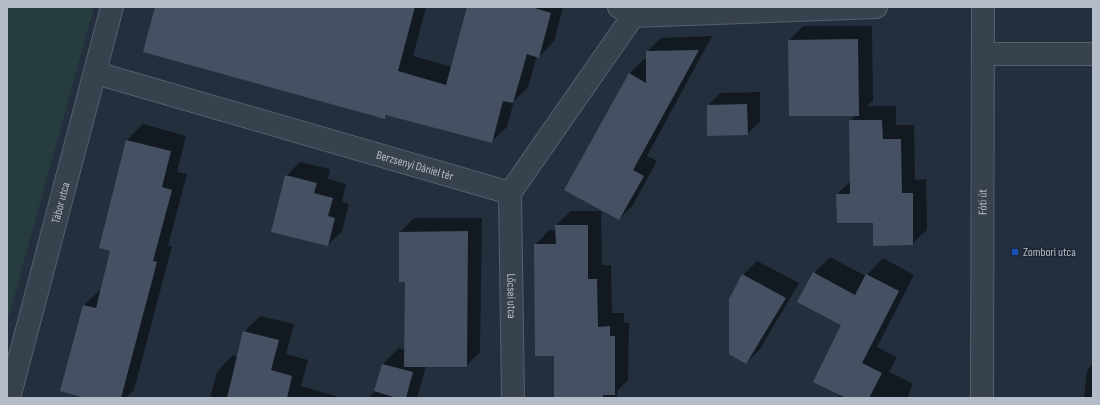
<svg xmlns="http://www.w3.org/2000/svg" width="1100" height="405" viewBox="0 0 1100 405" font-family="'Sofia Sans Condensed',sans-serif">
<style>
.green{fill:#263c3f}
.shadow{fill:#0007}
.building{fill:#455162}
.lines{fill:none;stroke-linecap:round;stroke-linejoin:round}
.minor-casing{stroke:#565f6c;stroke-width:24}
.minor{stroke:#38414e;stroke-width:22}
.transit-dot{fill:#1a4fb4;stroke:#1d2633;stroke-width:1.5}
.labels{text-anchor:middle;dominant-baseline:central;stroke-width:3;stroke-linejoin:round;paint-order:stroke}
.street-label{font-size:12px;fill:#b4bcc9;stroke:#1d2633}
.poi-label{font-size:12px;fill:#b4bcc9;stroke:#1d2633;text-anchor:start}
</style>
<rect width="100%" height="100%" fill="#242f3e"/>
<path class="green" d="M 7,7 L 94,7 L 7,323 Z"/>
<g class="shadow">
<path d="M 156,7 L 426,7 L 413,56 L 452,67 L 468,7 L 563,7 L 554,41 L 539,57 L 537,56 L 528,87 L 514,101 L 507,127 L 491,142 L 388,114 L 385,118 Z"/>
<path d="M 803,26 L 872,26 L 873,101 L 867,106 L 896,106 L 896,125 L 914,125 L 915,180 L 926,179 L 927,230 L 912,244 L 874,222 L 837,194 L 851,181 L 850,121 L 856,115 L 789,41 Z"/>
<path d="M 712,36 L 647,156 L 657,161 L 633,205 L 619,219 L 630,73 L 644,59 L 647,61 L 647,52 L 661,38 Z"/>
<path d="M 760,92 L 760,122 L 747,134 L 708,105 L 720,93 Z"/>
<path d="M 143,124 L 186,136 L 177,172 L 187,174 L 168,246 L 172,246 L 134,390 L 126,398 L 89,398 L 62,391 L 84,305 L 100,290 L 102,290 L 111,251 L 100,248 L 127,140 Z"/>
<path d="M 300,162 L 330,169 L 328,179 L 346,184 L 342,202 L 349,204 L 342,231 L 328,245 L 286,176 Z"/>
<path d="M 571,211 L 601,211 L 602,265 L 611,265 L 612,313 L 624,313 L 624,323 L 629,323 L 628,380 L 617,391 L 617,398 L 555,398 L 555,355 L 535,245 L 549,230 L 556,230 L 556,225 Z"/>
<path d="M 414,218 L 482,218 L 480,352 L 466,366 L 426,366 L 417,398 L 368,398 L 375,391 L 383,364 L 399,348 L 405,350 L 406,281 L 400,232 Z"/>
<path d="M 830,257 L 866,276 L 883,258 L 914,275 L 877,347 L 897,357 L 889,372 L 913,384 L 907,398 L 838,398 L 840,394 L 842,325 L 814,273 Z"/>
<path d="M 757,261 L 799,283 L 760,349 L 746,363 L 743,275 Z"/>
<path d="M 260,316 L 294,324 L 286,354 L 308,360 L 301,386 L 342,398 L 210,398 L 217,372 L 233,355 L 238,357 L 244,332 Z"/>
<path d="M 1093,364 L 1093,398 L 1084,398 L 1087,370 Z"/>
</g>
<g class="building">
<path d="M 155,7 L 415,7 L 398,71 L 446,85 L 467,7 L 531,7 L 551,13 L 539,58 L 527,54 L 513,103 L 503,101 L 492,143 L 386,115 L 385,119 L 143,52 Z"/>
<path d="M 858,39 L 859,116 L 789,116 L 788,40 Z"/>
<path d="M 699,50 L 633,170 L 644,176 L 619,220 L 564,190 L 629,73 L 646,83 L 646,51 Z"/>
<path d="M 747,104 L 748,135 L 707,136 L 707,105 Z"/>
<path d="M 849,120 L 882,120 L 883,139 L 901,139 L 902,193 L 913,193 L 913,245 L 873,246 L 873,223 L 837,223 L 836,194 L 850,194 Z"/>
<path d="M 126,140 L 171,151 L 162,187 L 172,190 L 153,261 L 157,262 L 121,398 L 85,398 L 60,391 L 83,305 L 96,308 L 110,251 L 99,248 Z"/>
<path d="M 285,175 L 317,183 L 314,193 L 333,198 L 328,216 L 335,218 L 328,246 L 271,232 Z"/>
<path d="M 555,225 L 588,225 L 588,279 L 597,279 L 598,327 L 610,326 L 610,336 L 615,336 L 615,395 L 603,395 L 603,398 L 554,398 L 554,356 L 535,356 L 534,244 L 556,244 Z"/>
<path d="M 468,231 L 467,367 L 404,367 L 405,282 L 399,282 L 399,232 Z"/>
<path d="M 813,272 L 855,295 L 866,274 L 899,291 L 862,363 L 882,373 L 869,398 L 846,398 L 813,382 L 841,325 L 797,302 Z"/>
<path d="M 742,274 L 786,298 L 746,364 L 729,354 L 729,299 Z"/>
<path d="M 243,331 L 279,340 L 271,370 L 292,376 L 287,398 L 227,398 Z"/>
<path d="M 382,364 L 413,372 L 406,398 L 397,398 L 374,391 Z"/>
</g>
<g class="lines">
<defs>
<g id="minor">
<path d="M 633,16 L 876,7"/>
<path d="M 983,54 L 1093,54"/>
<path id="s1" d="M 96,73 L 510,193 L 633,16 L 619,7"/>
<path id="s2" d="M 510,193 L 513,398"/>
<path id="s3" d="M 9,398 L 112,7"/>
<path id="s4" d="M 982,398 L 983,7"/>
</g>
</defs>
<use href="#minor" class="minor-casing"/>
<use href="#minor" class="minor"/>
</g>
<rect class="transit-dot" x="1011" y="248" width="8" height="8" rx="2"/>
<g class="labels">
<g class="street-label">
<text stroke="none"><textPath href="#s1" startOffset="332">Berzsenyi Dániel tér</textPath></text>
<text stroke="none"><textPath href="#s3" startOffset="202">Tábor utca</textPath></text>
<text stroke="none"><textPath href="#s4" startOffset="196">Fóti út</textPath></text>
<text stroke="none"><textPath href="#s2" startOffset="103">Lőcsei utca</textPath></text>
</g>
<g class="poi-label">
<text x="1023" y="252">Zombori utca</text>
</g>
</g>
<rect width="1100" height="405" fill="none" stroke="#b4bcc9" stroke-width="16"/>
</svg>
